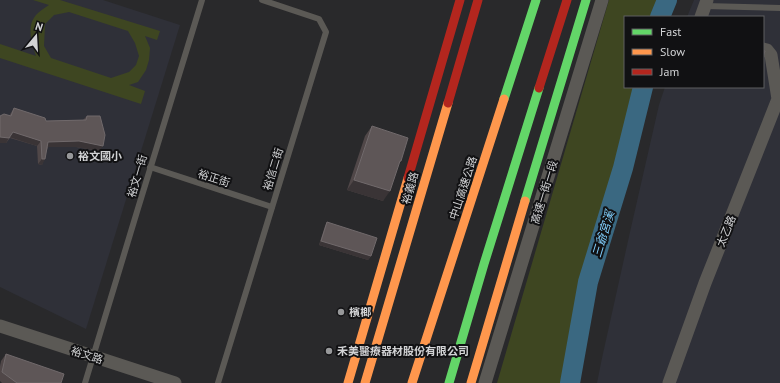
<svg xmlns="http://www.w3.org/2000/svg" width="780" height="383" viewBox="0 0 780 383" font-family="'PT Sans','Noto Sans TC',sans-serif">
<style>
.built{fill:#2f3038}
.green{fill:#3e4621;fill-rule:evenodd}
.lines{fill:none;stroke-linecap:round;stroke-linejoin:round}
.river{stroke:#3a6881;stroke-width:20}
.lane{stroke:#5b5955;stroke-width:6}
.street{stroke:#5b5955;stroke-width:13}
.fast{stroke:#63d668;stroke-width:9}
.slow{stroke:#ff974d;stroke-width:9}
.jam{stroke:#b3261e;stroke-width:9}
.wall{fill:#504748}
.shaded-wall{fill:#3a3436}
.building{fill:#5e5657;stroke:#70696b}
.poi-dot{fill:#97989a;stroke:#111113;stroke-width:1.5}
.labels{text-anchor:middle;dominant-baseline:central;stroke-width:4;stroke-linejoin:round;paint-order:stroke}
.poi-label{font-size:11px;font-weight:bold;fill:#d2d3d5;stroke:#111113;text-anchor:start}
.street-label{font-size:11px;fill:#d2d3d5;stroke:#111113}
.water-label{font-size:12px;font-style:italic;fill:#82d0fe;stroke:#111113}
</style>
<rect width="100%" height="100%" fill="#29292b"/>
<g class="built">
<path d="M 0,0 L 103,0 L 180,25 L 86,329 L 0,287 Z"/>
<path d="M 694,0 L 780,0 L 780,383 L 597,383 L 602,358 L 630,232 L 659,105 L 665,87 L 763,87 L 763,17 L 687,17 Z"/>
</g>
<g class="green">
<path d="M 33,0 L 60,0 L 160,31 L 157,40 L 145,36 L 150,48 L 149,60 L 146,70 L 138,82 L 129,85 L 145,91 L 141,104 L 0,58 L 0,44 L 36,56 C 32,42 25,25 38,13 C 41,10 45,8 49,5 ZM 69,12 L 128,31 L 135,43 L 139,56 L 136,65 L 129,72 L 111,78 L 51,58 L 44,46 L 45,24 L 54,15 Z"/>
<path d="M 609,0 L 663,0 L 656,17 L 625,17 L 625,87 L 638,87 L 564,383 L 497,383 Z"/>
</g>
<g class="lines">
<g class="river">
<path d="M 660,17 L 667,0"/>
<path d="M 570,383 L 588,282 L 623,168 L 643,87"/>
</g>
<g class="lane">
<path d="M 705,6 L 780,8"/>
<path d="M 150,167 L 272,207"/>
<path d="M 85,383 C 124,255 162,128 202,0"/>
<path d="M 218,383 L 326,32 L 319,19 L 262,0"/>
</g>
<g class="street">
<path d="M 701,17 L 707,0"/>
<path d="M 0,326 L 175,383"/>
<path d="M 485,383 L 602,0"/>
<path d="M 669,383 L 705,283 L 778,99 L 771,55 L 767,50 L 763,49"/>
</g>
<g class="fast">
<path d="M 504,99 L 536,0"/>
<path d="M 525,201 L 586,0"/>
<path d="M 449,383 L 484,264 L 539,88"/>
</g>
<g class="slow">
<path d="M 348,383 L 408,178"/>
<path d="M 365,383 L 448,103"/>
<path d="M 412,383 L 504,99"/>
<path d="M 471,383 L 525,201"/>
</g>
<g class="jam">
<path d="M 539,88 L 567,0"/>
<path d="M 448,103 L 478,0"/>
<path d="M 408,178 L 460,0"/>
</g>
</g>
<g class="wall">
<path d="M 14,108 L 46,121 L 83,120 L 87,116 L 99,151 L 76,147 L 48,147 L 42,165 L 38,164 L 37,146 L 10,138 L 6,143 L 0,143 L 0,116 L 9,116 Z"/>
<path d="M 372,126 L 401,161 L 398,164 L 383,201 L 347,190 L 365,136 Z"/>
<path d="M 327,222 L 371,256 L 368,260 L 319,245 L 325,226 Z"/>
<path d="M 6,354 L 61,383 L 2,383 L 0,381 L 0,366 L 1,361 Z"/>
</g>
<g class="shaded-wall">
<path d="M 13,132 L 41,141 L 37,146 L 9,137 Z"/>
<path d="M 0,137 L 9,138 L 6,143 L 0,143 Z"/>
<path d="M 79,141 L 103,146 L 99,151 L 76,147 L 45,147 L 48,142 Z"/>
<path d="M 42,159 L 45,159 L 42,165 L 38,164 Z"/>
<path d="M 354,180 L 390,191 L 383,201 L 347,190 Z"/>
<path d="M 321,241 L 371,256 L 368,260 L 319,245 Z"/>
</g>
<g class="building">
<path d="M 763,50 L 765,51 L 763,57 Z"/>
<path d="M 14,108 L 45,118 L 46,121 L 86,120 L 87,116 L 100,116 L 105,135 L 103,146 L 79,141 L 48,142 L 45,159 L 42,159 L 41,141 L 13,132 L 9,138 L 0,137 L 0,116 L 4,114 L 11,116 Z"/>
<path d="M 372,126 L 408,138 L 401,161 L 400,161 L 390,191 L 354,180 Z"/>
<path d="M 327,222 L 377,238 L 371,256 L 321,241 Z"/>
<path d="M 6,354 L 64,374 L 61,383 L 17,383 L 2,372 Z"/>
</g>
<g class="poi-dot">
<circle cx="70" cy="156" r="4"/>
<circle cx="341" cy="312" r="4"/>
<circle cx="329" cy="351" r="4"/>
</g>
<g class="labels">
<g class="poi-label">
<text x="78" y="156">裕文國小</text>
<text x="349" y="312">檳榔</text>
<text x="337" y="351">禾美醫療器材股份有限公司</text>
</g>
<g class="street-label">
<text transform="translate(273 169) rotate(-73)">裕信二街</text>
<text transform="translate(137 176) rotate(-74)">裕文一街</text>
<text transform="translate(214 178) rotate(18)">裕正街</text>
<text transform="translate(410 188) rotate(-74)">裕義路</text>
<text transform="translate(463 188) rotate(-72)">中山高速公路</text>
<text transform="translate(544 192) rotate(-73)">高速一街一段</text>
<text transform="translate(726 231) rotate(-68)">太乙路</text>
<text transform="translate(87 355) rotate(18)">裕文路</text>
</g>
<g class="water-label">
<text transform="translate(603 234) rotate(-73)">三爺宮溪</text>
</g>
</g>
<rect x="624" y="16" width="140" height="72" fill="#111113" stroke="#5e5f61"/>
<rect x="632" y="29" width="20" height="6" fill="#63d668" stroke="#5e5f61"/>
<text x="660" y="36" font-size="12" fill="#d2d3d5">Fast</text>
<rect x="632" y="49" width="20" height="6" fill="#ff974d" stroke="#5e5f61"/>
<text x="660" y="56" font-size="12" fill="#d2d3d5">Slow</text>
<rect x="632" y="69" width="20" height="6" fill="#b3261e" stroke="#5e5f61"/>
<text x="660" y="76" font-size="12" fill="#d2d3d5">Jam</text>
<g transform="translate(36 36) rotate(18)" stroke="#111113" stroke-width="3" paint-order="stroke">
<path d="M0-3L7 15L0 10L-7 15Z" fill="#d2d3d5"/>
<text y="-6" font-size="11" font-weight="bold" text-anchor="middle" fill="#d2d3d5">N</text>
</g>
</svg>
